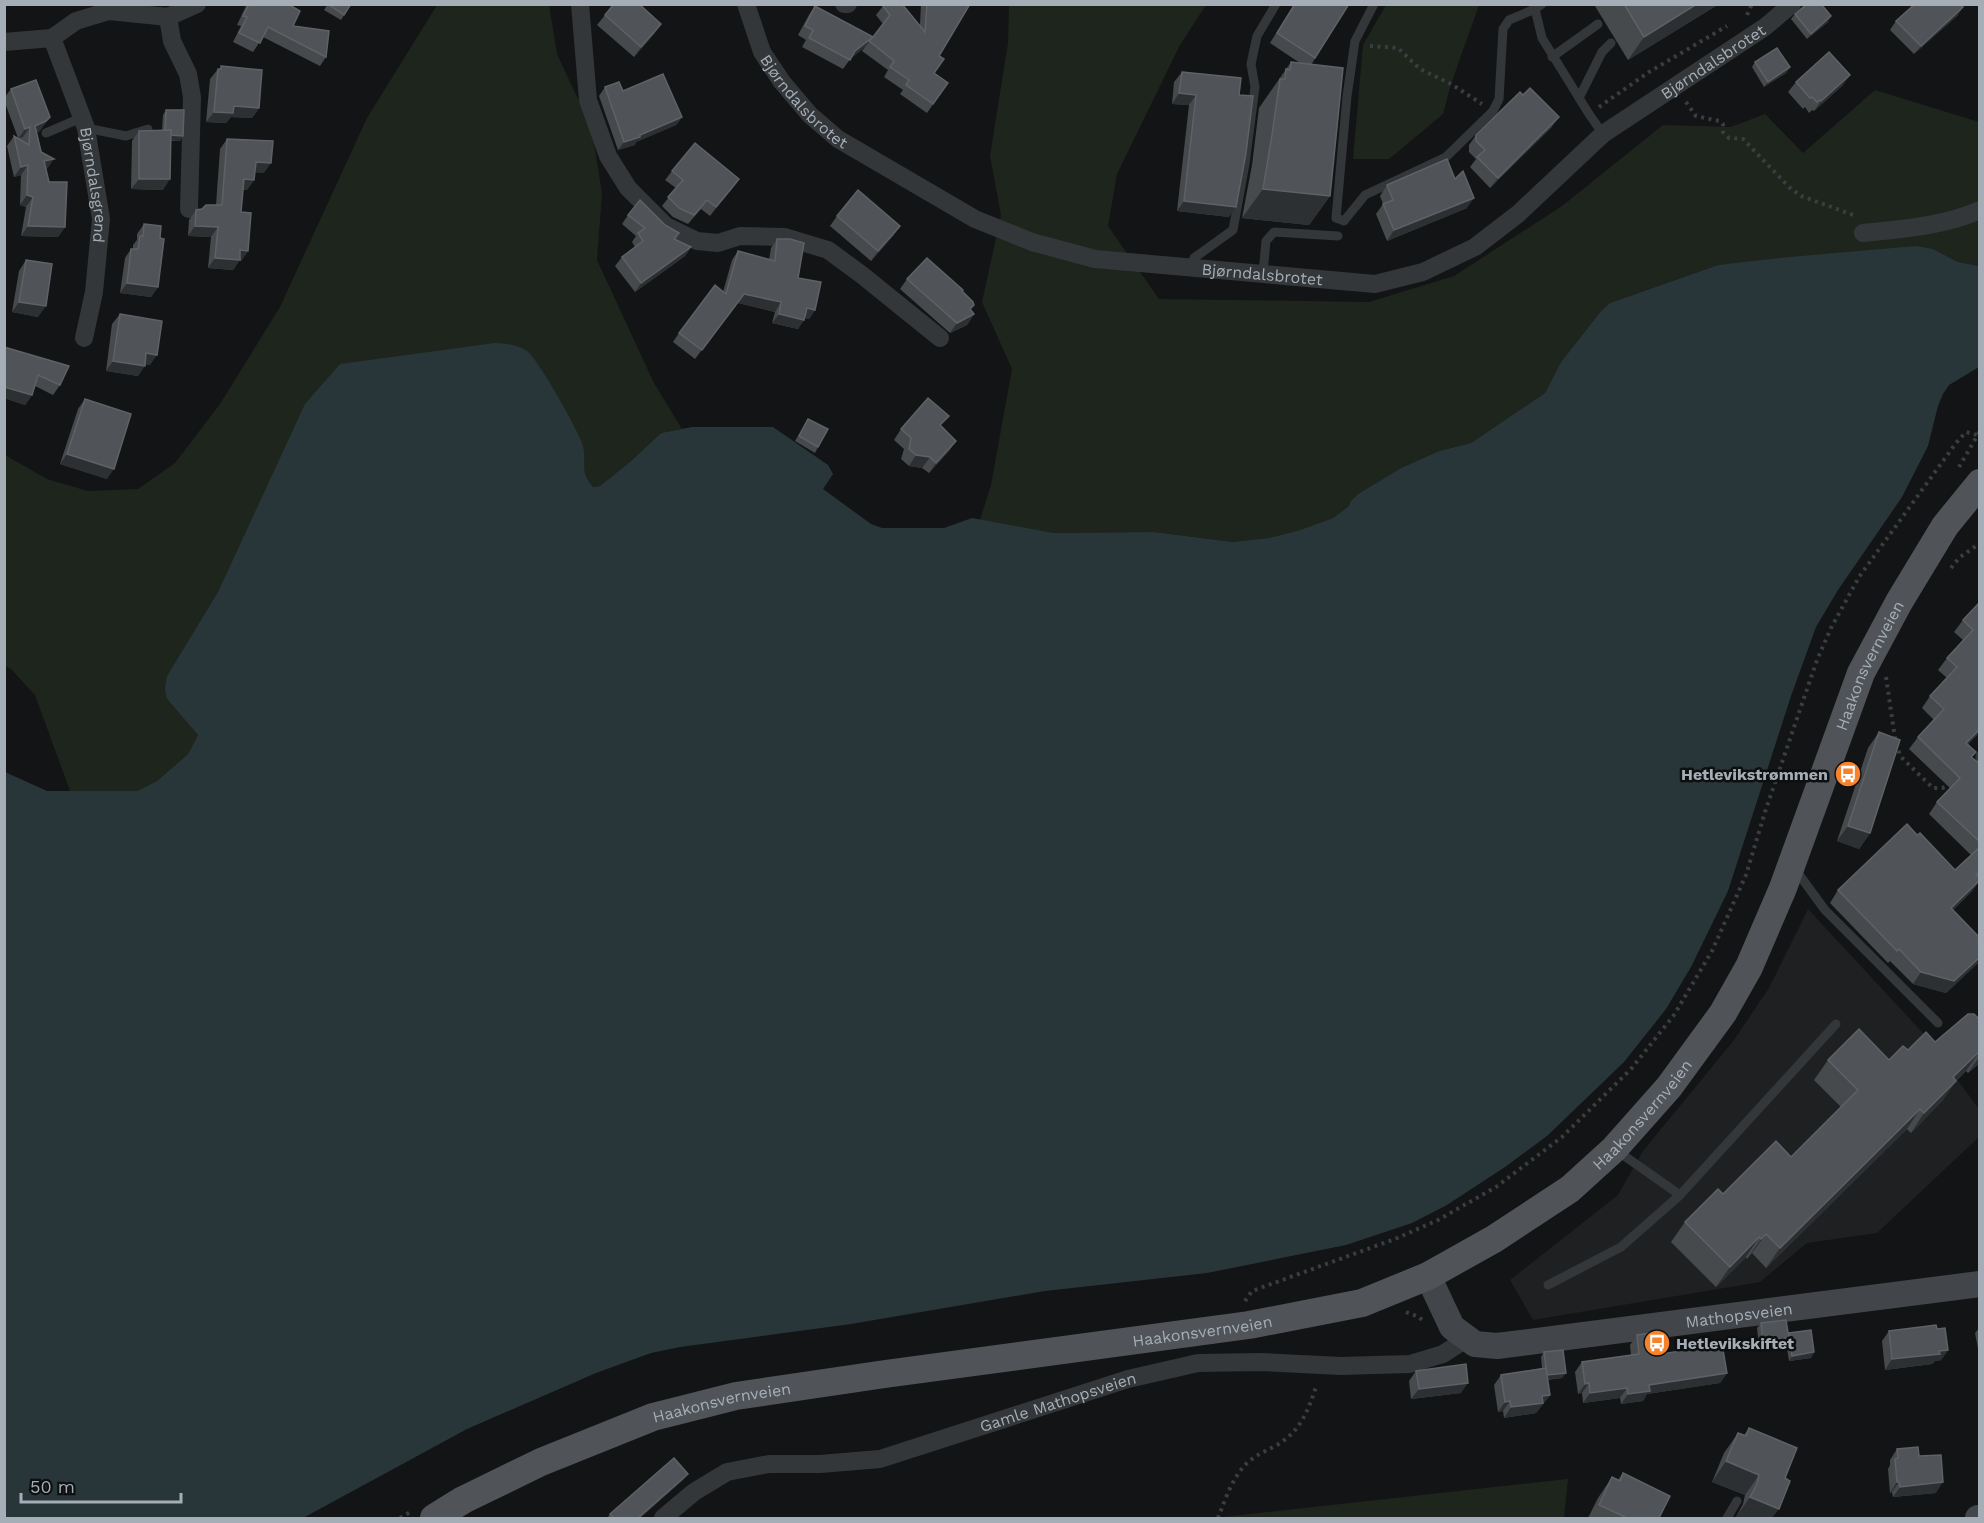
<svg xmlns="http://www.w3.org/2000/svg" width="1984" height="1523" viewBox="0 0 1984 1523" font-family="'Work Sans',sans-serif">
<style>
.built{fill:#1f2022}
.green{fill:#1e251d}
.water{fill:#293639}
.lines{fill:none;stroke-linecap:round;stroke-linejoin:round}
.path{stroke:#3a3e41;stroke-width:4;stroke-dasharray:3 4.5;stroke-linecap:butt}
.service{stroke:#34373a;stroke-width:9}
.minor{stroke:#34373a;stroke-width:18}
.secondary{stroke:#42464a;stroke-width:26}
.primary{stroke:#505459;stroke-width:28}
.wall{fill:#464a4d}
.shaded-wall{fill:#2d3032}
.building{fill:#505458;stroke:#5e6267;stroke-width:1.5}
.labels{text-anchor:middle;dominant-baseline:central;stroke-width:5;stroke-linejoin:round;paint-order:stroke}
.street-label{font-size:16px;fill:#a5aeb6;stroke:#0e0f10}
.poi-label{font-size:16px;font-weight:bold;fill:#a5aeb6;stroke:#0e0f10;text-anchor:end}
</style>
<rect width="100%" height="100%" fill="#131415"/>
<path class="built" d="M 1808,909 L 1922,1032 L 1979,1109 L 1979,1137 L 1877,1233 L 1807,1243 L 1760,1282 L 1533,1320 L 1510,1280 L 1618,1195 L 1643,1151 L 1734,1040 L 1769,988 Z"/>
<g class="green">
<path d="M 437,5 L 549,5 L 557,54 L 592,129 L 602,194 L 597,260 L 654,383 L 682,429 L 661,433 L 631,461 L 600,486 L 593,487 C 582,474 583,460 582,444 L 219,590 L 167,676 L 167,699 L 198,735 L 188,754 L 157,781 L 137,791 L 70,791 L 35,695 L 11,669 L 5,666 L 5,455 L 47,479 L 88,491 L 138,489 L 175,463 L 220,404 L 280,307 L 367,118 Z"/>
<path d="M 1009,5 L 1206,5 L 1180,45 L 1117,174 L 1108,226 L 1159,299 L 1369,302 L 1454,276 L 1562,206 L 1663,125 L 1731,127 L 1765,114 L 1803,153 L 1875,90 L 1979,122 L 1979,266 L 1958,262 L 1933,249 L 1718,265 L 1610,303 L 1601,311 L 1561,362 L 1545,393 L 1471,443 L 1439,451 L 1401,468 L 1358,494 L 1349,506 L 1333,518 L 1300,530 L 1269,538 L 1233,542 L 1154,532 L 1054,533 L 980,520 L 991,485 L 1012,369 L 982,302 L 1001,215 L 990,156 L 1008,43 Z"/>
<path d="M 1386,5 L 1479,5 L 1451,84 L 1443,114 L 1389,159 L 1353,159 L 1363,45 Z"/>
<path d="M 1568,1479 L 1564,1518 L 1213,1518 Z"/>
</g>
<path class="water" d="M 1916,246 L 1933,249 L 1958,262 L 1979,266 L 1979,367 L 1949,385 L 1943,394 L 1938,406 L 1928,446 L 1902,497 L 1838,590 L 1816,627 L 1791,696 L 1728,891 L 1691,967 L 1666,1009 L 1624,1062 L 1547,1136 L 1505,1167 L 1447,1205 L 1412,1223 L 1346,1245 L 1207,1273 L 1045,1291 L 851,1324 L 680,1347 L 651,1353 L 596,1373 L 467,1429 L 303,1518 L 5,1518 L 5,772 L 47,791 L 137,791 L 157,781 L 188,754 L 198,735 L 167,699 L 165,689 L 167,676 L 219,590 L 305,404 L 340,364 L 495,343 C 507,344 516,344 527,351 C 538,359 577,428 582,443 C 588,461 578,469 593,487 L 600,486 L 631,461 L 661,433 L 692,427 L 773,427 L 828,465 L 833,474 L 823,489 L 871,524 L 882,528 L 944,528 L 972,518 L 1054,533 L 1154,532 L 1233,542 L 1269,538 L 1300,530 L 1333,518 L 1349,506 L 1351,501 L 1358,494 L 1401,468 L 1439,451 L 1471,443 L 1545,393 L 1561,362 L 1601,311 L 1610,303 L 1718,265 L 1790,257 Z"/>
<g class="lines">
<g class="path">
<path d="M 1747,15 L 1752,4"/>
<path d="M 1370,46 L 1398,48 L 1420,69 L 1451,84 L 1482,104"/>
<path d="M 1686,102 L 1696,116 L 1719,121 L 1723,124 L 1723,132 L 1729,138 L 1743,139 L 1790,188 L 1801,196 L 1856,216"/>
<path d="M 1599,107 L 1649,72 L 1727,26"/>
<path d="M 1959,467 L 1980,431"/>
<path d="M 1951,568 L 1959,558 L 1980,543"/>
<path d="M 1886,677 L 1896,745 L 1901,757 L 1933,788 L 1942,788 L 1952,785"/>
<path d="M 1245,1301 L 1252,1291 L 1395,1239 L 1438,1220 L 1496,1187 L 1562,1137 L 1631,1069 L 1674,1015 L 1712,951 L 1746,875 L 1765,812 L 1817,660 L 1831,628 L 1859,577 L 1956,443 L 1966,432 L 1977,435"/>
<path d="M 1406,1312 L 1419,1317 L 1423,1321"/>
<path d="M 400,1518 L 412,1511"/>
<path d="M 1218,1518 C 1225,1500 1232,1479 1245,1465 C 1255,1455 1266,1451 1277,1445 C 1302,1430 1308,1410 1317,1384"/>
</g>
<g class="service">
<path d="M 1374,4 L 1355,41 L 1347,96 L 1336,218 L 1344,221 L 1365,195 L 1446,157 L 1493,111 L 1499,99 L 1503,29 L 1509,20 L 1535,9 L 1533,4"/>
<path d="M 1542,4 L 1535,9 L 1542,38 L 1589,114 L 1603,134"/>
<path d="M 1552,57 L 1598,24"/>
<path d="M 1579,98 L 1602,52 L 1611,43"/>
<path d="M 86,128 L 126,136 L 148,129"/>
<path d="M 46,133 L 81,118"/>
<path d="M 1191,268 L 1194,258 L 1233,230 L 1245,164 L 1255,87 L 1251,64 L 1257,36 L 1276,4"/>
<path d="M 1263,273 L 1266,241 L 1274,232 L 1338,236"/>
<path d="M 1980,756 L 1980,775"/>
<path d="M 1795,869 L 1825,910 L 1938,1023"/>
<path d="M 1616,1150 L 1680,1195 L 1836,1024"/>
<path d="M 1548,1285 L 1621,1247 L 1680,1195"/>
<path d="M 1727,1518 L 1737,1501"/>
</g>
<g class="minor">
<path d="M 580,4 L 588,100 L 608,156 L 628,188 L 666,226 L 697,241 L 718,243 L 740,236 L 785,237 L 828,250 L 862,275 L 940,338"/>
<path id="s1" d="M 746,4 L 762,52 L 782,82 L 810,115 L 838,139 L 975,219 L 1032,242 L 1095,259 L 1375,284 L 1423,272 L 1475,247 L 1518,214 L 1603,134 L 1765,27 L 1792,4"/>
<path d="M 844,4 L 848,4"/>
<path d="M 168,17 L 172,41 L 188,74 L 192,97 L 189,209"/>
<path d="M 52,38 L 76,21 L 109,11 L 168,17 L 197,4"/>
<path id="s2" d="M 4,42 L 52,38 L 86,128 L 101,219 L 94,292 L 84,338"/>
<path d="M 1863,233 C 1902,229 1944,226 1980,210"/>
<path id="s3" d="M 663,1518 L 694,1492 L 727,1472 L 769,1464 L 820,1464 L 880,1459 L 1128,1379 L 1198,1363 L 1261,1362 L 1341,1366 L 1410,1364 L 1443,1354 L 1466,1339"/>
</g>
<g class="secondary">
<path id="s4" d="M 1428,1276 L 1452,1327 L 1475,1344 L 1497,1346 L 1980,1284"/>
<path d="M 1978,1518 L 1980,1518"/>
</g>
<path class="primary" id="s5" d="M 434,1518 L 463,1500 L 541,1462 L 653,1417 L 736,1396 L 885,1374 L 1249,1325 L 1362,1303 L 1428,1276 L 1494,1239 L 1570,1189 L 1614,1149 L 1669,1087 L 1723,1013 L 1749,967 L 1783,888 L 1861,673 L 1899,602 L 1945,526 L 1980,483"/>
</g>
<g class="wall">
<path d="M 243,4 L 288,4 L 293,26 L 326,57 L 320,66 L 263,37 L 253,52 L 233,42 L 241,26 L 237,25 L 246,6 Z"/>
<path d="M 328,4 L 351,4 L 341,20 L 324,10 Z"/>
<path d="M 921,4 L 970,4 L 939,56 L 934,73 L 948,83 L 927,113 L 900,94 L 903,90 L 884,77 L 888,70 L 862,51 L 865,47 L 851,58 L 843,69 L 802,47 L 806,40 L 798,35 L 809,15 L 815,6 L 873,37 L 883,24 L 876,15 L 883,6 L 920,25 Z"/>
<path d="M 1294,4 L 1349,4 L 1311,65 L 1330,196 L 1309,225 L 1242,218 L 1252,165 L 1259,108 L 1291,62 L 1300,63 L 1270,43 Z"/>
<path d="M 1597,4 L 1719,4 L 1628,60 L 1595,6 Z"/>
<path d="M 1963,7 L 1957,16 L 1914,54 L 1890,30 L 1896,21 Z"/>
<path d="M 1795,14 L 1828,22 L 1807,39 L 1791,19 Z"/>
<path d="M 605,15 L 661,24 L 654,34 L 634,57 L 597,25 Z"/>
<path d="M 1755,62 L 1790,67 L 1786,73 L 1764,87 L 1752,67 Z"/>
<path d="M 221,66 L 259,108 L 252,118 L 231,117 L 226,123 L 206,122 L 210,79 L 218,69 L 220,69 Z"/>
<path d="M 1182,72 L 1241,78 L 1229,217 L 1177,211 L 1189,105 L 1172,104 L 1174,82 Z"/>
<path d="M 1796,82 L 1843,85 L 1814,111 L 1812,110 L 1809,113 L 1805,107 L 1803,109 L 1788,92 Z"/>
<path d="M 605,87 L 623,91 L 682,117 L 676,125 L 636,142 L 635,145 L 618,150 L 599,96 Z"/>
<path d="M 11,89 L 40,131 L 36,132 L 47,169 L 46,169 L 49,182 L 65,227 L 58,237 L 21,236 L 26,207 L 20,205 L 21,175 L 14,177 L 7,146 L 14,136 L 18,138 L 4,100 L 4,98 Z"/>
<path d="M 166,110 L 183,136 L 180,141 L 171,141 L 163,190 L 131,189 L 132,141 L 139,131 L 162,130 L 163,115 Z"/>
<path d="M 1552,127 L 1490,188 L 1470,167 L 1476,159 L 1469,152 L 1469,145 L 1476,135 Z"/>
<path d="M 227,139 L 264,173 L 255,172 L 254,180 L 247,190 L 243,190 L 241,212 L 248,251 L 241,261 L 239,261 L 233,270 L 208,268 L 211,237 L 188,236 L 189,220 L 196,210 L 216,205 L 220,149 Z"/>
<path d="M 672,171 L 739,179 L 710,216 L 701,209 L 688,224 L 673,217 L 662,206 L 676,188 L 665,180 Z"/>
<path d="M 1455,179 L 1467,208 L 1387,241 L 1376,214 L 1383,204 L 1380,196 L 1387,185 Z"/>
<path d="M 628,215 L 665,225 L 679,233 L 675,240 L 691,247 L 685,256 L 635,292 L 615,266 L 622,257 L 635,247 L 632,242 L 636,236 L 622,224 Z"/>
<path d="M 837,216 L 900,226 L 893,236 L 871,261 L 830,226 Z"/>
<path d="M 144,224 L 160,238 L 158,287 L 151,297 L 120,293 L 125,258 L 131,249 L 133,249 L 133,245 L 137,240 L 137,234 Z"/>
<path d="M 777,239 L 815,310 L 809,319 L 805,318 L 798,329 L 772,323 L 775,312 L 738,303 L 695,359 L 673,342 L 679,333 L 723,292 L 732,260 L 738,251 L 769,260 L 771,248 Z"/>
<path d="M 26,260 L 38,317 L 12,312 L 19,271 Z"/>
<path d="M 907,279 L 962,292 L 970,310 L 974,314 L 967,325 L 950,333 L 900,289 Z"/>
<path d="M 120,314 L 150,365 L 145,364 L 138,376 L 106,371 L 112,324 Z"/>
<path d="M 4,347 L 60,385 L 53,395 L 35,386 L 32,395 L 25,405 L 4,398 Z"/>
<path d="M 85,399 L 107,479 L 60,464 L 78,409 Z"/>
<path d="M 808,419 L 818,447 L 815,453 L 795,441 Z"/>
<path d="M 942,426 L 956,441 L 949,451 L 929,473 L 922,468 L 909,466 L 901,459 L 904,449 L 894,440 L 901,429 Z"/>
<path d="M 1980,602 L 1980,732 L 1968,744 L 1976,752 L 1972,757 L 1980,768 L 1980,875 L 1978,877 L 1980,880 L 1972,891 L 1953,910 L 1980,938 L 1980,961 L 1946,993 L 1913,984 L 1890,961 L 1888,963 L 1830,903 L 1838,890 L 1917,835 L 1955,870 L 1971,855 L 1929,814 L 1937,802 L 1950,788 L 1909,749 L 1918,737 L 1934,720 L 1922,708 L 1930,696 L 1947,678 L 1938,670 L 1947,658 L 1963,640 L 1954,632 L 1963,620 Z"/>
<path d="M 1879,732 L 1870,833 L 1859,849 L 1837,841 L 1868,748 Z"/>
<path d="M 1980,1020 L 1980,1063 L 1968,1073 L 1966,1071 L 1956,1081 L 1942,1101 L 1911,1133 L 1907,1129 L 1766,1268 L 1752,1253 L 1747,1259 L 1746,1257 L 1716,1287 L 1671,1242 L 1685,1222 L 1723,1194 L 1791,1157 L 1841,1107 L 1814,1080 L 1828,1060 L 1889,1060 L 1908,1050 L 1935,1042 Z"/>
<path d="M 1761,1323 L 1788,1334 L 1789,1333 L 1814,1352 L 1811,1358 L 1789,1361 L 1786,1342 L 1785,1343 L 1759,1346 L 1757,1328 Z"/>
<path d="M 1980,1327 L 1980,1359 L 1975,1333 Z"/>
<path d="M 1937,1329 L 1948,1350 L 1941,1360 L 1935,1361 L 1932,1364 L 1885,1370 L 1882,1341 L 1889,1331 Z"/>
<path d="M 1637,1335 L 1662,1354 L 1727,1373 L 1720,1383 L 1647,1394 L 1643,1401 L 1621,1404 L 1620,1398 L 1583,1403 L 1582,1393 L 1578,1394 L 1575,1372 L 1582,1362 L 1631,1355 L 1630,1345 Z"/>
<path d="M 1544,1352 L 1566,1373 L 1562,1378 L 1547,1380 L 1550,1395 L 1536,1413 L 1504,1418 L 1503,1411 L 1498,1412 L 1494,1385 L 1501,1375 L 1542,1368 L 1541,1357 Z"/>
<path d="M 1416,1371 L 1461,1393 L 1411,1399 L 1409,1381 Z"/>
<path d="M 1749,1428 L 1785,1478 L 1736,1517 L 1743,1504 L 1745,1495 L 1712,1482 L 1724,1453 L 1738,1433 L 1744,1435 Z"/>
<path d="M 1897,1449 L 1919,1456 L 1936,1493 L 1893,1497 L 1892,1492 L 1890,1493 L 1888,1469 L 1890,1465 L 1890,1460 Z"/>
<path d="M 1623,1473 L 1659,1518 L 1588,1518 L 1598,1498 L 1612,1477 L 1618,1480 Z"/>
<path d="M 684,1479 L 640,1518 L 607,1518 L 610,1514 Z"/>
</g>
<g class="shaded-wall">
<path d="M 1697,4 L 1719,4 L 1628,60 L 1644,37 Z"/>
<path d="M 1963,7 L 1957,16 L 1914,54 L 1921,46 Z"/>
<path d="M 1831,16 L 1828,22 L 1807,39 L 1811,34 Z"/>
<path d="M 661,24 L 654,34 L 634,57 L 641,47 Z"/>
<path d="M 873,37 L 865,47 L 849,60 L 855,51 Z"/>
<path d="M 1790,67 L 1786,73 L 1764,87 L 1768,82 Z"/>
<path d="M 1850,75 L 1843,85 L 1814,111 L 1821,101 Z"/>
<path d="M 1179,93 L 1196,95 L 1189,105 L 1172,104 Z"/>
<path d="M 234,106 L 259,108 L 252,118 L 231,117 L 226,123 L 206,122 L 214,112 Z"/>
<path d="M 50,117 L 40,131 L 29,135 L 35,126 Z"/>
<path d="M 682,117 L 676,125 L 636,142 L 635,145 L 618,150 L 624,142 Z"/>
<path d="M 1559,117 L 1552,127 L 1490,188 L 1498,178 Z"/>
<path d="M 30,127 L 23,137 L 18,139 L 25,129 Z"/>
<path d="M 165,135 L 183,136 L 180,141 L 162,140 Z"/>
<path d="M 54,159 L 47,169 L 37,171 L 44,161 Z"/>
<path d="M 256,162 L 271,163 L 264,173 L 249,172 Z"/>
<path d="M 28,165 L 21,175 L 14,177 L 21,167 Z"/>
<path d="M 139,179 L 170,179 L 163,190 L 131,189 Z"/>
<path d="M 244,179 L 254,180 L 247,190 L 237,189 Z"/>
<path d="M 739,179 L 733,188 L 710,216 L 716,207 Z"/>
<path d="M 1263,189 L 1330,196 L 1309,225 L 1242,218 Z"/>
<path d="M 27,195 L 33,197 L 26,207 L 20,205 Z"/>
<path d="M 1474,198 L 1467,208 L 1387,241 L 1394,230 Z"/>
<path d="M 1184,201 L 1236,207 L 1229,217 L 1177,211 Z"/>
<path d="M 28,226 L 65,227 L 58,237 L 21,236 Z"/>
<path d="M 195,226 L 218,227 L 211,237 L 188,236 Z"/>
<path d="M 900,226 L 893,236 L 871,261 L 878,251 Z"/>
<path d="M 691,247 L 685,256 L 635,292 L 641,283 Z"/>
<path d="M 240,250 L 248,251 L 241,261 L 239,261 L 233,270 L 208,268 L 215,258 Z"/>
<path d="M 127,283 L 158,287 L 151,297 L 120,293 Z"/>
<path d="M 744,294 L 781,302 L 775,312 L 738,303 L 695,359 Z"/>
<path d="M 19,302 L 46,306 L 38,317 L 12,312 Z"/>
<path d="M 807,308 L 815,310 L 809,319 L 801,317 Z"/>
<path d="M 779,314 L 804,320 L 798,329 L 772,323 Z"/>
<path d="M 974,314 L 967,325 L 950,333 L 957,323 Z"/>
<path d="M 146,353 L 157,355 L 150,365 L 139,363 Z"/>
<path d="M 113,361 L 145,366 L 138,376 L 106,371 Z"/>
<path d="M 4,387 L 32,395 L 25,405 L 4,398 Z"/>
<path d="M 956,441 L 949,451 L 929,473 L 936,463 Z"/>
<path d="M 67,454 L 114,469 L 107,479 L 60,464 Z"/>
<path d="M 916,455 L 930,457 L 922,468 L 909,466 Z"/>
<path d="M 1980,729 L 1980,732 L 1958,755 L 1966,743 Z"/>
<path d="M 1848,826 L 1870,833 L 1859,849 L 1837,841 Z"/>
<path d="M 1980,880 L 1972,891 L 1942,920 L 1951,908 Z"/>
<path d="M 1980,957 L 1980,961 L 1946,993 L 1913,984 L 1921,972 Z"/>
<path d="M 1980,1051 L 1966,1071 L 1939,1097 L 1953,1077 Z"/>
<path d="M 1980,1056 L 1980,1063 L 1968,1073 Z"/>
<path d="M 1956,1081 L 1942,1101 L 1911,1133 L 1924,1113 Z"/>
<path d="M 1920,1109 L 1907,1129 L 1766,1268 L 1780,1248 Z"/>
<path d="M 1766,1234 L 1752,1253 L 1747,1259 L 1761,1239 Z"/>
<path d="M 1759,1237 L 1746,1257 L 1716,1287 L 1730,1267 Z"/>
<path d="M 1789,1338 L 1785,1343 L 1759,1346 L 1763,1341 Z"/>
<path d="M 1948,1350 L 1941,1360 L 1935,1361 L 1932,1364 L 1885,1370 L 1892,1359 Z"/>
<path d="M 1814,1352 L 1811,1358 L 1789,1361 L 1792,1356 Z"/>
<path d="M 1566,1373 L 1562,1378 L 1543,1380 L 1547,1375 Z"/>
<path d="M 1727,1373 L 1720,1383 L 1647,1394 L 1643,1401 L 1621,1404 L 1628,1394 L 1649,1385 Z"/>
<path d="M 1468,1383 L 1461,1393 L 1411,1399 L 1419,1389 Z"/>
<path d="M 1589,1383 L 1582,1393 L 1578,1394 L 1585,1384 Z"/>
<path d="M 1627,1388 L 1620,1398 L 1583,1403 L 1590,1393 Z"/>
<path d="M 1550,1395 L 1536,1413 L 1504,1418 L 1511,1407 L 1542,1396 Z"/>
<path d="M 1510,1401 L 1503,1411 L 1498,1412 L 1505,1402 Z"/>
<path d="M 1726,1461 L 1759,1475 L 1745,1495 L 1712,1482 Z"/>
<path d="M 688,1474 L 684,1479 L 640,1518 L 638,1518 Z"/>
<path d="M 1897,1482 L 1899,1482 L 1892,1492 L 1890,1493 Z"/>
<path d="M 1943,1482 L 1936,1493 L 1893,1497 L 1900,1487 Z"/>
<path d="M 1750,1497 L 1779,1509 L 1772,1518 L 1739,1518 L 1736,1517 Z"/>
</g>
<g class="building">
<path d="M 249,4 L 288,4 L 300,11 L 293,26 L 329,31 L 326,57 L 268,27 L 260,43 L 239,33 L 247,17 L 243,16 Z"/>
<path d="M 328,4 L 351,4 L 344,15 Z"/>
<path d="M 614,4 L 639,4 L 661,24 L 641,47 L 605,15 Z"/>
<path d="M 885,4 L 902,4 L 925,32 L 927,4 L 970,4 L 939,56 L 944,59 L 934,73 L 948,83 L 933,104 L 906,85 L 909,80 L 890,67 L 894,61 L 869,41 L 873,37 L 855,51 L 850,60 L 809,38 L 813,30 L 805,26 L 815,6 L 873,37 L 890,15 L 883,6 Z"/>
<path d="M 1295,4 L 1349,4 L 1315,58 L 1277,33 Z"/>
<path d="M 1624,4 L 1697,4 L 1644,37 Z"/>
<path d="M 1807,4 L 1821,4 L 1831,16 L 1811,34 L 1795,14 Z"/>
<path d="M 1915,4 L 1960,4 L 1963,7 L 1921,46 L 1896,21 Z"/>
<path d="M 1777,48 L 1790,67 L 1768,82 L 1755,62 Z"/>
<path d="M 1829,52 L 1850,75 L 1821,101 L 1820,100 L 1817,102 L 1812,97 L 1810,98 L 1796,82 Z"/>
<path d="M 1291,62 L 1343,68 L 1330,196 L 1263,189 L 1272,135 L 1280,79 L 1285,79 L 1286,69 L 1290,70 Z"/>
<path d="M 221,66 L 262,70 L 259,108 L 234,106 L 233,113 L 214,112 L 218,69 L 221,69 Z"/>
<path d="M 1182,72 L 1241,78 L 1239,95 L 1253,96 L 1246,153 L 1236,207 L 1184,201 L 1196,95 L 1179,93 Z"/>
<path d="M 663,74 L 682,117 L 640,135 L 640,137 L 624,142 L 605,87 L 619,82 L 623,91 Z"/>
<path d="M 36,80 L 50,117 L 46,121 L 35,126 L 41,152 L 54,159 L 44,161 L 49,182 L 67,182 L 65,227 L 28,226 L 33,197 L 27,195 L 28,165 L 21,167 L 14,136 L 29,145 L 30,127 L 25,129 L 11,89 Z"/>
<path d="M 1530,88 L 1559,117 L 1498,178 L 1477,157 L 1485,150 L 1476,141 L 1476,135 L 1520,92 L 1523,95 Z"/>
<path d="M 166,110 L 184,110 L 183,136 L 171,135 L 171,130 L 165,130 Z"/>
<path d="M 171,130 L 170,179 L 139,179 L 139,131 Z"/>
<path d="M 227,139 L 273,141 L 271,163 L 256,162 L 254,180 L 244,179 L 241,212 L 251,213 L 248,251 L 240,250 L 240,260 L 215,258 L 218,227 L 195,226 L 196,210 L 202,209 L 206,205 L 222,205 Z"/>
<path d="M 695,143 L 739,179 L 716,207 L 707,200 L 694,215 L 679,208 L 668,197 L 683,180 L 672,171 Z"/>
<path d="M 1447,159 L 1455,179 L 1463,171 L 1474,198 L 1394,230 L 1383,204 L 1393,200 L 1387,185 Z"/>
<path d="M 858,190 L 900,226 L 878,251 L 837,216 Z"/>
<path d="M 640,200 L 665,225 L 679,233 L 674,239 L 691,247 L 641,283 L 622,257 L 643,241 L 638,233 L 645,228 L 628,215 Z"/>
<path d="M 144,224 L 161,226 L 160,238 L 164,239 L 158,287 L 127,283 L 131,249 L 138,249 L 140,236 L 143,236 Z"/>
<path d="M 777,239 L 790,239 L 804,243 L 798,278 L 821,282 L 815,310 L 807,308 L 804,320 L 779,314 L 781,302 L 744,294 L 702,350 L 679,333 L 715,285 L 726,294 L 738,251 L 775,261 Z"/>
<path d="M 927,258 L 963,290 L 962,291 L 973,302 L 974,305 L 970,309 L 974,314 L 957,323 L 907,279 Z"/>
<path d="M 26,260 L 52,264 L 46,306 L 19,302 Z"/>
<path d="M 120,314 L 162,321 L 157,355 L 146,353 L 145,366 L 113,361 Z"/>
<path d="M 4,347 L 69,366 L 60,385 L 38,375 L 32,395 L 4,387 Z"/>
<path d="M 928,398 L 949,416 L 940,425 L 956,441 L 936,463 L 930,457 L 916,455 L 909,449 L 911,438 L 901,429 Z"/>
<path d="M 85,399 L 131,414 L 114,469 L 67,454 Z"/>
<path d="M 808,419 L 828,429 L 818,447 L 799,436 Z"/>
<path d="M 1980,602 L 1980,729 L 1966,743 L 1976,752 L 1971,757 L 1980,764 L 1979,767 L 1980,768 L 1980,842 L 1937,802 L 1960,778 L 1918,737 L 1944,709 L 1930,696 L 1957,667 L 1947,658 L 1973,630 L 1963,620 Z"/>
<path d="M 1879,732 L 1900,740 L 1870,833 L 1848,826 Z"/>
<path d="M 1907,824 L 1917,835 L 1920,833 L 1955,870 L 1980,847 L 1980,871 L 1976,875 L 1980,878 L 1980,880 L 1951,908 L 1980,938 L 1980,957 L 1954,981 L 1921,972 L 1899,949 L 1897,951 L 1838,890 Z"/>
<path d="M 1968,1014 L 1974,1014 L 1980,1020 L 1980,1051 L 1953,1077 L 1956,1081 L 1924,1113 L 1920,1109 L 1780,1248 L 1766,1234 L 1761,1239 L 1759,1237 L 1730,1267 L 1685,1222 L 1718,1189 L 1723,1194 L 1776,1141 L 1791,1157 L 1858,1090 L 1828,1060 L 1859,1029 L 1889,1060 L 1903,1046 L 1908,1050 L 1926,1032 L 1935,1042 Z"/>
<path d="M 1786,1320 L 1789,1338 L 1763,1341 L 1761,1323 Z"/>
<path d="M 1936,1325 L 1937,1329 L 1945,1328 L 1948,1350 L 1939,1351 L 1940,1354 L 1892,1359 L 1889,1331 Z"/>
<path d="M 1811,1330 L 1814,1352 L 1792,1356 L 1789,1333 Z"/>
<path d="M 1659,1332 L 1662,1354 L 1722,1344 L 1727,1373 L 1649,1385 L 1650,1391 L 1628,1394 L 1627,1388 L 1590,1393 L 1589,1383 L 1585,1384 L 1582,1362 L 1639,1354 L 1637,1335 Z"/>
<path d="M 1563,1350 L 1566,1373 L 1547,1375 L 1544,1352 Z"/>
<path d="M 1466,1364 L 1468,1383 L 1419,1389 L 1416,1371 Z"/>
<path d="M 1546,1368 L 1550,1395 L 1542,1396 L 1543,1403 L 1511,1407 L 1510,1401 L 1505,1402 L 1501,1375 Z"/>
<path d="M 1749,1428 L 1797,1448 L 1785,1478 L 1790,1481 L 1779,1509 L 1750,1497 L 1757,1484 L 1759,1475 L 1726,1461 L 1738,1433 L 1746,1436 Z"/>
<path d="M 1918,1447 L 1919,1456 L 1941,1455 L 1943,1482 L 1900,1487 L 1899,1482 L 1897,1482 L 1895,1459 L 1898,1458 L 1897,1449 Z"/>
<path d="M 674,1458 L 688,1474 L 638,1518 L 614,1518 L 610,1514 Z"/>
<path d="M 1623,1473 L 1670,1496 L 1659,1518 L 1627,1518 L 1599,1505 L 1612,1477 L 1620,1481 Z"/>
</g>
<defs>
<symbol id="bus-disc" viewBox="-11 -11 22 22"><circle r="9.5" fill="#f6822b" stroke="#0e0f10"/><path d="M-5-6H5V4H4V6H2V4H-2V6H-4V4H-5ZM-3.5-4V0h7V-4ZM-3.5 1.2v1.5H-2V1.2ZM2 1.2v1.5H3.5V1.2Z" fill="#fff"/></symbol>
</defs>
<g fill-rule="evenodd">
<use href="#bus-disc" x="1833" y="759" width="30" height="30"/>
<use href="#bus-disc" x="1642" y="1328" width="30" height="30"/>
</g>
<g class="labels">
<g class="street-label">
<text stroke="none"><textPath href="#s1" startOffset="1143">Bjørndalsbrotet</textPath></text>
<text stroke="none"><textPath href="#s1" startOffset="116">Bjørndalsbrotet</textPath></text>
<text stroke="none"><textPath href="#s2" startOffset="202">Bjørndalsgrend</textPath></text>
<text stroke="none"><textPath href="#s1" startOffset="620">Bjørndalsbrotet</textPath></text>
<text stroke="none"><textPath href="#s5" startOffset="1810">Haakonsvernveien</textPath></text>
<text stroke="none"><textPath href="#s5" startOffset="1302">Haakonsvernveien</textPath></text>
<text stroke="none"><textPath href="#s4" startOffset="351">Mathopsveien</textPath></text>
<text stroke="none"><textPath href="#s5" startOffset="798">Haakonsvernveien</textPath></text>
<text stroke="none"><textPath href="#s3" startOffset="420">Gamle Mathopsveien</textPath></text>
<text stroke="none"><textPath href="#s5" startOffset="312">Haakonsvernveien</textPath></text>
</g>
<g class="poi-label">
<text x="1828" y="774">Hetlevikstrømmen</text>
<text x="1676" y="1343" text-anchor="start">Hetlevikskiftet</text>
</g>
</g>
<rect width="1984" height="1523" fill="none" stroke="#a5aeb6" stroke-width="12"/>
<path d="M21 1493v9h160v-9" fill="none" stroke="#a5aeb6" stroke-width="3"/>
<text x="30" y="1493" font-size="18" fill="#a5aeb6" stroke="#0e0f10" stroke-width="4.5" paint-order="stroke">50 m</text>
</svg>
